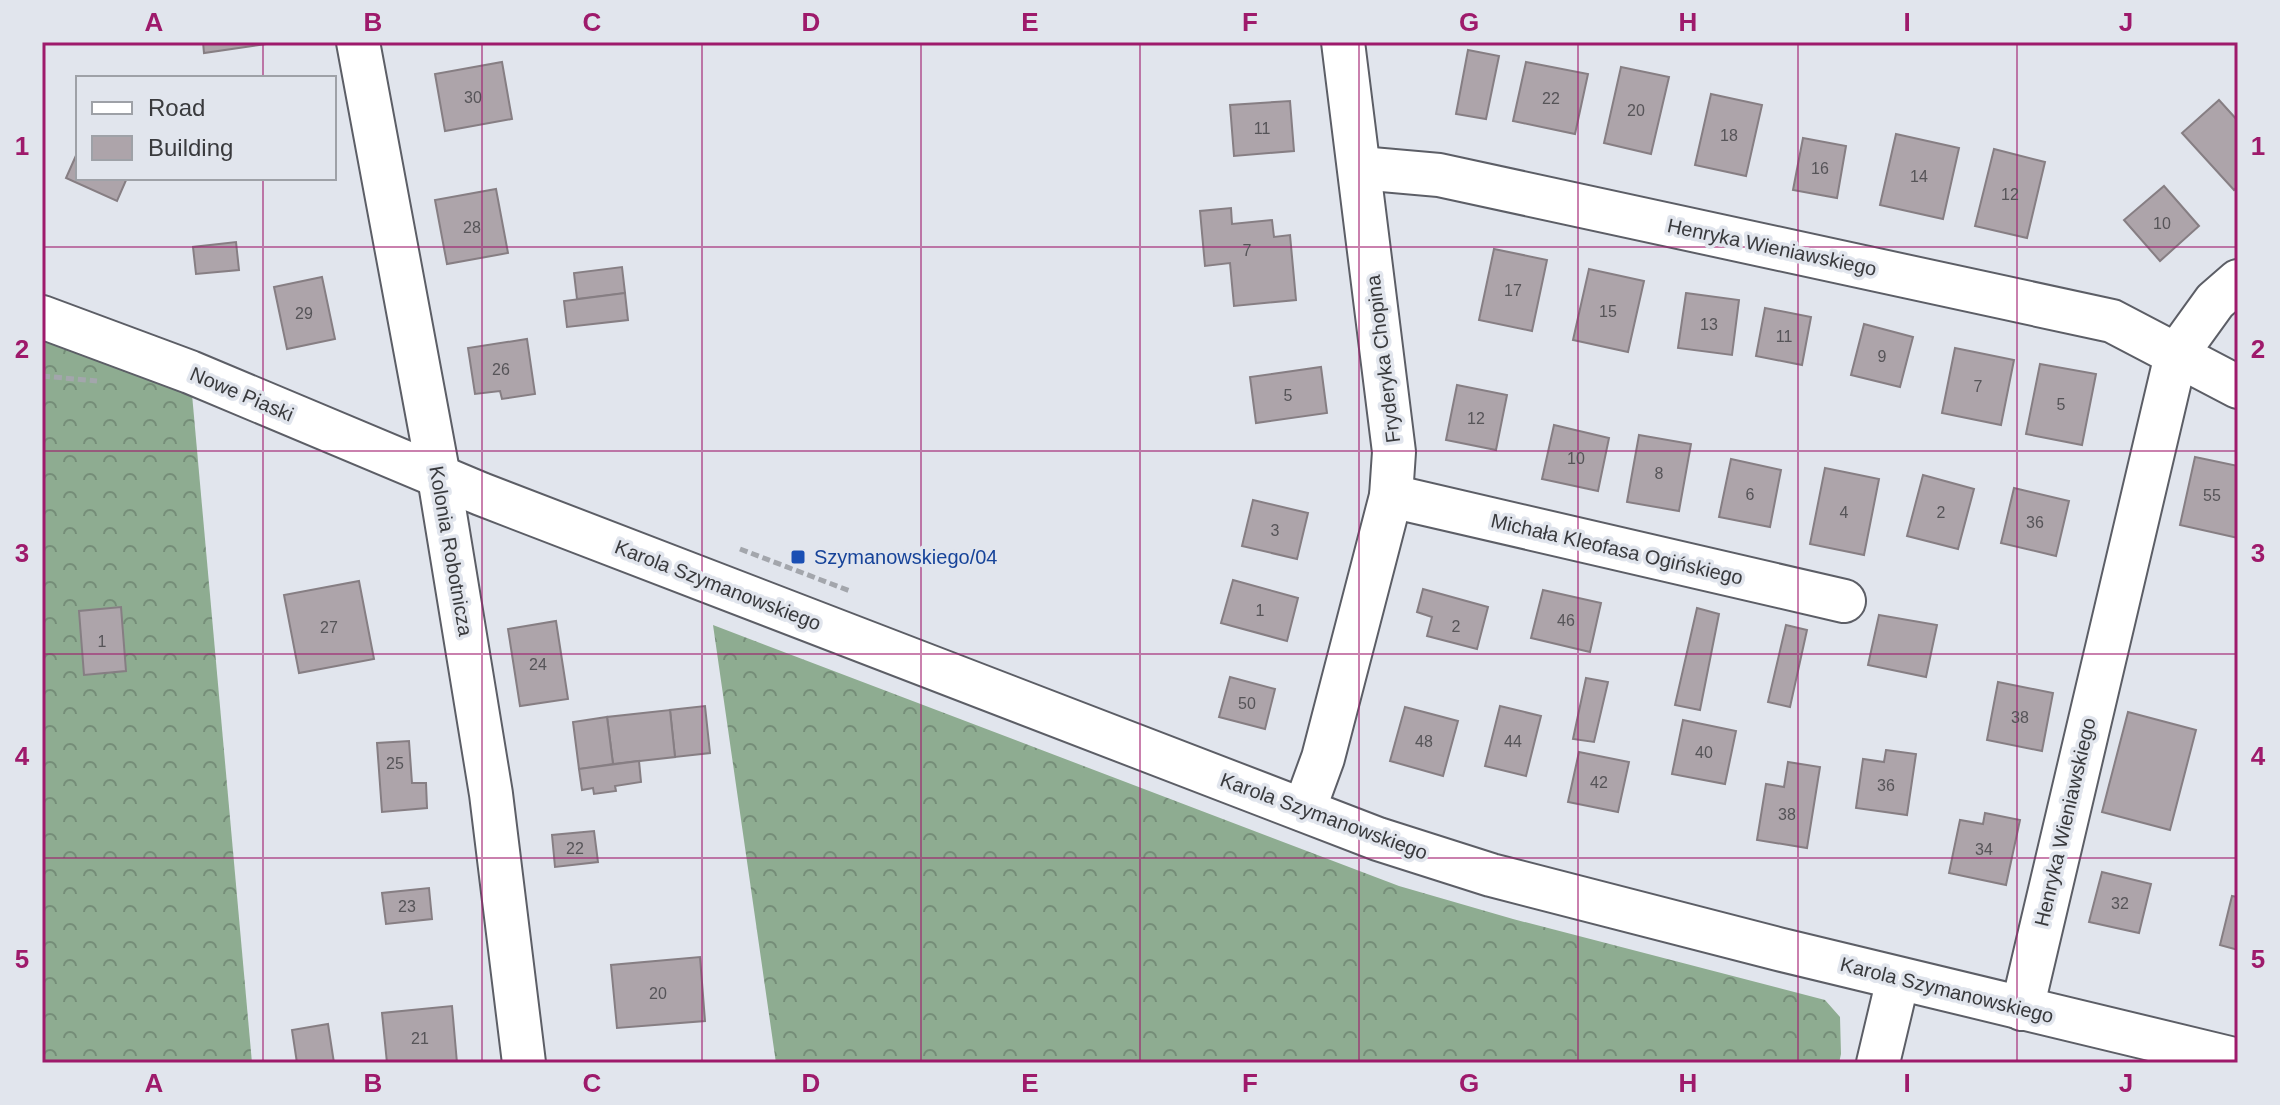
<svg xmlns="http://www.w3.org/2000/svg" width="2280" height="1105" viewBox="0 0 2280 1105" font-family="Arial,sans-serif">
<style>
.forest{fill:url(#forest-crowns)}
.building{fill:#ada4aa;stroke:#867e83;stroke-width:2}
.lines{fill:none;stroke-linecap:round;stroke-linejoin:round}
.minor-casing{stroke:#5c5e66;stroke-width:46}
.path{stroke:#a3a6ac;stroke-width:5;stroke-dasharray:8 4;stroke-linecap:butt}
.minor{stroke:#fff;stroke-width:42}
.grid{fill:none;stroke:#9e1a6b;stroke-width:2;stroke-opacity:0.55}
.transit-dot{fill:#1a4fb4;stroke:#e1e5ed;stroke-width:3}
.labels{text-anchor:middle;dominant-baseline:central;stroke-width:7;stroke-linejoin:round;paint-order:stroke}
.number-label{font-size:16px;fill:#565458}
.street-label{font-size:20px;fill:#393a3d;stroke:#e1e5ed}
.transit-label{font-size:20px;fill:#164399;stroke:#e1e5ed;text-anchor:start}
.neatline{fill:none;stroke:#9e1a6b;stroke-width:3}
.grid-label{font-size:26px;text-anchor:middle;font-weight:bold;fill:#9e1a6b}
</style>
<defs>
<pattern id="forest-crowns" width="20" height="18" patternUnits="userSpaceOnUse" patternTransform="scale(2)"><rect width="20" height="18" fill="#8eac91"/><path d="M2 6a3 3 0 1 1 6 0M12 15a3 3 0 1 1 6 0" fill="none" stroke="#758d78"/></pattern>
</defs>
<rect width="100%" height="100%" fill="#e1e5ed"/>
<g class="forest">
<path d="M 42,316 L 190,372 L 252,1063 L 42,1063 Z"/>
<path d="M 713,625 L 1399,886 L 1513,919 L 1825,1000 L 1840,1017 L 1841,1054 L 1839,1063 L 776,1063 Z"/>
</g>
<g class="building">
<path d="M 203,42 L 280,42 L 204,53 Z"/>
<path d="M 1468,50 L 1499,56 L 1486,119 L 1456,114 Z"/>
<path d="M 502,62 L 512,119 L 445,131 L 435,74 Z"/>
<path d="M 1526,62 L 1588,74 L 1575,134 L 1513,121 Z"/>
<path d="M 1621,67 L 1669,77 L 1651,154 L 1604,143 Z"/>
<path d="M 1711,94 L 1762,105 L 1746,176 L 1695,165 Z"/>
<path d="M 2219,100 L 2238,121 L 2238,186 L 2234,190 L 2182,133 Z"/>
<path d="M 1290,101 L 1294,151 L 1234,156 L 1230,105 Z"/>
<path d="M 1896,134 L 1959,148 L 1943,219 L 1880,205 Z"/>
<path d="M 1803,138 L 1846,146 L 1837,198 L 1793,190 Z"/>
<path d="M 1994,149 L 2045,162 L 2027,238 L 1975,226 Z"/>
<path d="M 78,151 L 78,178 L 127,178 L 117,201 L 66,178 Z"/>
<path d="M 2164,186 L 2199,226 L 2160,261 L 2124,220 Z"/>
<path d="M 496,189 L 508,253 L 447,264 L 435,200 Z"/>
<path d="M 1231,208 L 1232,224 L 1272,220 L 1274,237 L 1290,235 L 1296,300 L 1234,306 L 1230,263 L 1205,266 L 1200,211 Z"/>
<path d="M 236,242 L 239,270 L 196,274 L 193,247 Z"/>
<path d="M 1494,249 L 1547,260 L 1532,331 L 1479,320 Z"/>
<path d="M 622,267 L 625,293 L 577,299 L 574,273 Z"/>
<path d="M 1589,269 L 1644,281 L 1628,352 L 1573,340 Z"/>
<path d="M 322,277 L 335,339 L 287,349 L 274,287 Z"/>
<path d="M 625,293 L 628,320 L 567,327 L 564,301 Z"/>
<path d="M 1686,293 L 1739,300 L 1732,355 L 1678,348 Z"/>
<path d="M 1765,308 L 1811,317 L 1802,365 L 1756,356 Z"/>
<path d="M 1864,324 L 1913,337 L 1900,387 L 1851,375 Z"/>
<path d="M 527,339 L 535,394 L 502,399 L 500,391 L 475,394 L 468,348 Z"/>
<path d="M 1955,348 L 2014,360 L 2001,425 L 1942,413 Z"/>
<path d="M 2040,364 L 2096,374 L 2082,445 L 2026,434 Z"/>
<path d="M 1321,367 L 1327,413 L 1256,423 L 1250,377 Z"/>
<path d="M 1457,385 L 1507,395 L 1496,450 L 1446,440 Z"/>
<path d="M 1554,425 L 1609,438 L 1598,491 L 1542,479 Z"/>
<path d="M 1639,435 L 1691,444 L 1679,511 L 1627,502 Z"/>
<path d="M 2195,457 L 2238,466 L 2238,538 L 2180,525 Z"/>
<path d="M 1731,459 L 1781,470 L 1770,527 L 1719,517 Z"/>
<path d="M 1825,468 L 1879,479 L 1864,555 L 1810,544 Z"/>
<path d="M 1923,475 L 1974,489 L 1958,549 L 1907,536 Z"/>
<path d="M 2014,488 L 2069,501 L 2056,556 L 2001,543 Z"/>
<path d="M 1253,500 L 1308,513 L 1297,559 L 1242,546 Z"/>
<path d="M 1233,580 L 1298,598 L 1287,641 L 1221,623 Z"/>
<path d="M 359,581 L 374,659 L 299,673 L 284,595 Z"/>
<path d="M 1423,589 L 1488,607 L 1477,649 L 1427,636 L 1432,617 L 1417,612 Z"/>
<path d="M 1543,590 L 1601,603 L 1590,652 L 1531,638 Z"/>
<path d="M 121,607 L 126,671 L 84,675 L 79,611 Z"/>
<path d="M 1697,608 L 1719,614 L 1700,710 L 1675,705 Z"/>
<path d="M 1879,615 L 1937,625 L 1926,677 L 1868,665 Z"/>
<path d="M 556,621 L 568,699 L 520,706 L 508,629 Z"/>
<path d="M 1786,625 L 1807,630 L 1790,707 L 1768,702 Z"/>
<path d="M 1230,677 L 1275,689 L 1265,729 L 1219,717 Z"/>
<path d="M 1586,678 L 1608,682 L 1594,742 L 1573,739 Z"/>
<path d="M 1998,682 L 2053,693 L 2042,751 L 1987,740 Z"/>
<path d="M 705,706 L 710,753 L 675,757 L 670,710 Z"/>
<path d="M 1500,706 L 1541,716 L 1526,776 L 1485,766 Z"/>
<path d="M 1405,707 L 1458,721 L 1443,776 L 1390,761 Z"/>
<path d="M 670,710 L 675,757 L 613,764 L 607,717 Z"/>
<path d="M 2128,712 L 2196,730 L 2170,830 L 2102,812 Z"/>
<path d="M 607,717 L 613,764 L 579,769 L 573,722 Z"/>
<path d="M 1683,720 L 1736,731 L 1725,784 L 1672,774 Z"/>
<path d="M 409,741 L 412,783 L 426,783 L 427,808 L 382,812 L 377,743 Z"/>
<path d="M 1886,750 L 1916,754 L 1907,815 L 1856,808 L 1863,759 L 1884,762 Z"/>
<path d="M 1579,752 L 1629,762 L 1618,812 L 1568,802 Z"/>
<path d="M 639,761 L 641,782 L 615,786 L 616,791 L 594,794 L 593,788 L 582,790 L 579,769 Z"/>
<path d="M 1788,762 L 1820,767 L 1807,848 L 1757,840 L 1766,784 L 1784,787 Z"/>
<path d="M 1985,813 L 2020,820 L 2006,885 L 1949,873 L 1960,820 L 1983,824 Z"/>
<path d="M 594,831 L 598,862 L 555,867 L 552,835 Z"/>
<path d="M 2102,872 L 2151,884 L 2139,933 L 2089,922 Z"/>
<path d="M 429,888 L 432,919 L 386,924 L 382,893 Z"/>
<path d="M 2232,896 L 2238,897 L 2238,950 L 2220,945 Z"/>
<path d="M 700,957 L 705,1021 L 617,1028 L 611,965 Z"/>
<path d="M 452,1006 L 457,1063 L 387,1063 L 382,1013 Z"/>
<path d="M 328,1024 L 334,1063 L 297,1063 L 292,1030 Z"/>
</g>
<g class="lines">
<defs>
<g id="minor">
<path d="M 358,42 L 439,477 L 491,794 L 524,1063"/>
<path d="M 1360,168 L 1439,175 L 2112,321 L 2238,387"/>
<path d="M 42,317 L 190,372 L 481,494 L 1378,839 L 1491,875 L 1778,949 L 2238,1060"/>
<path d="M 1391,496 L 1844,601"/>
<path d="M 1304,810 L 1323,758 L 1391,496 L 1394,452 L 1343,42"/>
<path d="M 2022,1009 L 2176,355 L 2215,301 L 2238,281"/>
<path d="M 1878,1063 L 1898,979"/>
</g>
</defs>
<use href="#minor" class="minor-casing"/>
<g class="path">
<path d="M 42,376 L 97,381"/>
<path d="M 740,549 L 850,591"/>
</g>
<use href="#minor" class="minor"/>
</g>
<path class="grid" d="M 263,42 L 263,78M 482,42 L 482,1063M 702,42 L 702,1063M 921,42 L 921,1063M 1140,42 L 1140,1063M 1359,42 L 1359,1063M 1578,42 L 1578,1063M 1798,42 L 1798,1063M 2017,42 L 2017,1063M 263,178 L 263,1063M 42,247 L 2238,247M 42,451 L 2238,451M 42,654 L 2238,654M 42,858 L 2238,858"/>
<rect class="transit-dot" x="790" y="549" width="16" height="16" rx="4"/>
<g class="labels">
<g class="number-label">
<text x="473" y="97">30</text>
<text x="1551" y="98">22</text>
<text x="1636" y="110">20</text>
<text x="1262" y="128">11</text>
<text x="1729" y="135">18</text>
<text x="1820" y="168">16</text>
<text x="1919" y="176">14</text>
<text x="2010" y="194">12</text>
<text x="2162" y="223">10</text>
<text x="472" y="227">28</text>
<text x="1247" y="250">7</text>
<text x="1513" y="290">17</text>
<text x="1608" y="311">15</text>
<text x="304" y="313">29</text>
<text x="1709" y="324">13</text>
<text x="1784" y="336">11</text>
<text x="1882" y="356">9</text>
<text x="501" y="369">26</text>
<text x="1978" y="386">7</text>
<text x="1288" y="395">5</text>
<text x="2061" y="404">5</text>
<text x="1476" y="418">12</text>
<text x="1576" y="458">10</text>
<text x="1659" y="473">8</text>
<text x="1750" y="494">6</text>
<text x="2212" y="495">55</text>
<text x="1844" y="512">4</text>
<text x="1941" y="512">2</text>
<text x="2035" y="522">36</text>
<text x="1275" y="530">3</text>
<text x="1260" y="610">1</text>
<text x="1566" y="620">46</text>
<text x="1456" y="626">2</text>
<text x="329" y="627">27</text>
<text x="102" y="641">1</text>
<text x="538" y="664">24</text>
<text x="1247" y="703">50</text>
<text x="2020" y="717">38</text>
<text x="1424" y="741">48</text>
<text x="1513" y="741">44</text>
<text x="1704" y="752">40</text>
<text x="395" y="763">25</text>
<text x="1599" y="782">42</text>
<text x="1886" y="785">36</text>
<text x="1787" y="814">38</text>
<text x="575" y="848">22</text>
<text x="1984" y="849">34</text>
<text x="2120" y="903">32</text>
<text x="407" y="906">23</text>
<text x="658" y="993">20</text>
<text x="420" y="1038">21</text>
</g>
<g class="street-label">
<text transform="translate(1772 247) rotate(12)">Henryka Wieniawskiego</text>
<text transform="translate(1383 359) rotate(-97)">Fryderyka Chopina</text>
<text transform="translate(242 394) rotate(23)">Nowe Piaski</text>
<text transform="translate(1617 549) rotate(13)">Michała Kleofasa Ogińskiego</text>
<text transform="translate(451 551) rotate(80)">Kolonia Robotnicza</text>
<text transform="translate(718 585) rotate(21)">Karola Szymanowskiego</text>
<text transform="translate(1324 816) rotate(20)">Karola Szymanowskiego</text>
<text transform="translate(2065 822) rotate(-77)">Henryka Wieniawskiego</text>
<text transform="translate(1947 990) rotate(14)">Karola Szymanowskiego</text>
</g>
<g class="transit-label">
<text x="814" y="557">Szymanowskiego/04</text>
</g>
</g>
<rect width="2280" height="1105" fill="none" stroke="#e1e5ed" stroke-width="88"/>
<rect x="76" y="76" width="260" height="104" fill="#e1e5ed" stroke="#9ea1a7" stroke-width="2"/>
<rect x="92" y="102" width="40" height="12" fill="#ffffff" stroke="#9ea1a7" stroke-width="2"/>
<text x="148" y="116" font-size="24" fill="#393a3d">Road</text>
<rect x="92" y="136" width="40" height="24" fill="#ada4aa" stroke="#9ea1a7" stroke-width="2"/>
<text x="148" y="156" font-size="24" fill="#393a3d">Building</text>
<rect x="44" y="44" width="2192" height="1017" class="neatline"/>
<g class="grid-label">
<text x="154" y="31">A</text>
<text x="373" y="31">B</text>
<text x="592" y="31">C</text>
<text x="811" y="31">D</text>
<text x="1030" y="31">E</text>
<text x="1250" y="31">F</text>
<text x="1469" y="31">G</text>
<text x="1688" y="31">H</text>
<text x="1907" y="31">I</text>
<text x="2126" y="31">J</text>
<text x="22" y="155">1</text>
<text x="2258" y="155">1</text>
<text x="22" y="358">2</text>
<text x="2258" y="358">2</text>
<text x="22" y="562">3</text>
<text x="2258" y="562">3</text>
<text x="22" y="765">4</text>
<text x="2258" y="765">4</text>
<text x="22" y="968">5</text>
<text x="2258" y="968">5</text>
<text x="154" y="1092">A</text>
<text x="373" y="1092">B</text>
<text x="592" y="1092">C</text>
<text x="811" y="1092">D</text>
<text x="1030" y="1092">E</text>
<text x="1250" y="1092">F</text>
<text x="1469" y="1092">G</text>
<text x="1688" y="1092">H</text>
<text x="1907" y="1092">I</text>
<text x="2126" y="1092">J</text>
</g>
</svg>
